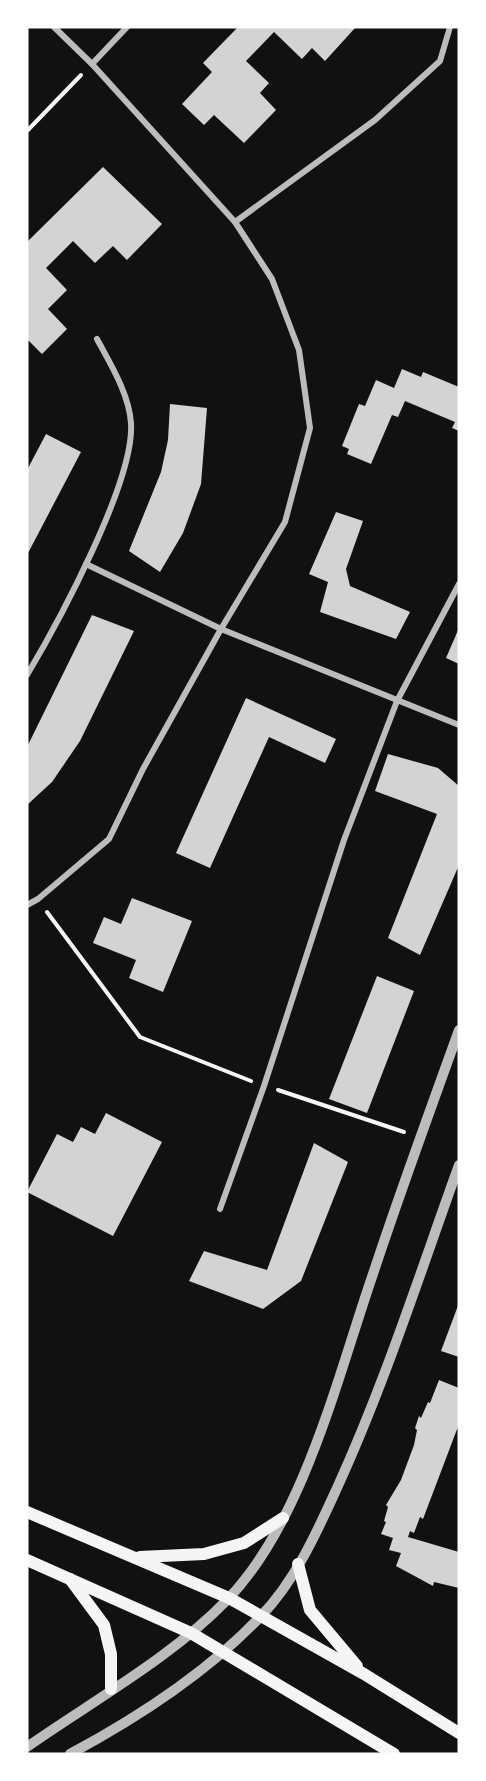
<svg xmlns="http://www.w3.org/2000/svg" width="486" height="1781" viewBox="0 0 486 1781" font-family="Roboto,sans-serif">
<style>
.building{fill:#d3d3d3}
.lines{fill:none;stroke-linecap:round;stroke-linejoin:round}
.path{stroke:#f5f5f5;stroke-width:4}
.minor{stroke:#bcbcbc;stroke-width:6}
.tertiary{stroke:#bcbcbc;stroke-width:10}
.secondary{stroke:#f5f5f5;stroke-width:12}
</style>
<rect width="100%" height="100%" fill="#111"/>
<g class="building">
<path d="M 238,27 L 354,27 L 355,28 L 325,61 L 312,48 L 302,59 L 274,32 L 246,61 L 269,83 L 260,93 L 276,110 L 244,143 L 214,115 L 204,125 L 182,104 L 212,72 L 203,63 Z"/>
<path d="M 103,167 L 162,224 L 127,260 L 113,246 L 95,263 L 73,241 L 46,268 L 67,290 L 48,309 L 67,329 L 42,354 L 27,339 L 27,242 Z"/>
<path d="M 402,369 L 421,377 L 423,372 L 459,387 L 459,431 L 452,428 L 455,422 L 405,401 L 398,417 L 392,415 L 371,464 L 347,454 L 349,449 L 342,446 L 359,404 L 365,406 L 376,380 L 394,388 Z"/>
<path d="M 170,404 L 207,408 L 201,484 L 183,533 L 160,572 L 129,551 L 161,472 L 168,440 Z"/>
<path d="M 46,434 L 81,452 L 27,555 L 27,470 Z"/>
<path d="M 336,512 L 363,521 L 346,569 L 350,586 L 410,612 L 396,639 L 320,612 L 328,582 L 309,574 Z"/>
<path d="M 92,615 L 134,631 L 80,741 L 52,782 L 27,805 L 27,747 Z"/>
<path d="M 459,628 L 459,664 L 446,658 Z"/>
<path d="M 246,698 L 336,739 L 325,763 L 269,737 L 210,868 L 176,853 Z"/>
<path d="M 388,754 L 438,768 L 459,786 L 459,865 L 420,955 L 388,938 L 437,814 L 375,791 Z"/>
<path d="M 132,898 L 192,921 L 163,992 L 129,978 L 136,960 L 93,943 L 104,917 L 121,924 Z"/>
<path d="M 377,976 L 414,991 L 367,1113 L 329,1099 Z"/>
<path d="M 106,1113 L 162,1142 L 113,1236 L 27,1192 L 57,1134 L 73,1142 L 81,1127 L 95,1134 Z"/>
<path d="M 314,1143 L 348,1162 L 301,1281 L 263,1309 L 189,1281 L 204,1251 L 267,1270 Z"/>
<path d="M 459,1303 L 459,1357 L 441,1351 Z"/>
<path d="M 439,1380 L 459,1388 L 459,1424 L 423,1519 L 420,1517 L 414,1533 L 410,1531 L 408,1537 L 459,1552 L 459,1588 L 434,1582 L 433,1586 L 396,1566 L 401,1553 L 389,1550 L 393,1538 L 381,1534 L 386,1522 L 384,1521 L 388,1507 L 386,1505 L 401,1480 L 414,1445 L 417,1430 L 415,1428 L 419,1416 L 421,1418 L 428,1402 L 430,1403 Z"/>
</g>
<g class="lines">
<g class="path">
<path d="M 27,131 L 81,75"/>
<path d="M 47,912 L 140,1037 L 251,1081"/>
<path d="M 278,1090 L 404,1132"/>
</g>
<g class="minor">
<path d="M 92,64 L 127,27"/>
<path d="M 235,222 L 375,120 L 440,61 L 450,27"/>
<path d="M 86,564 L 221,629 L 459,725"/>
<path d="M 27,675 C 58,623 135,481 131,423 C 129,394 111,365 97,339"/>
<path d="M 27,905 L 38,899 L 109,839 L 143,769 L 221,629 L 285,522 L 310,428 L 299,350 L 272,279 L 235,222 L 92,64 L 54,27"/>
<path d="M 220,1209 L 264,1086 L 344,840 L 397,701 L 459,584"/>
</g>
<g class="tertiary">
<path d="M 27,1747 C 94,1700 171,1658 228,1599 C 304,1520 338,1375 373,1274 C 400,1192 430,1111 459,1030"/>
<path d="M 70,1754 C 139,1717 207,1673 261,1616 C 295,1581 317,1532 337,1488 C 385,1383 420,1273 459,1165"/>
</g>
<g class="secondary">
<path d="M 27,1512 L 229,1598 L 364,1674 L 459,1733"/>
<path d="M 140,1557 L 204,1554 L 244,1543 L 283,1518"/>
<path d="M 27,1560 L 191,1633 L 394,1754"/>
<path d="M 298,1564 L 310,1610 L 357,1666"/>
<path d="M 70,1579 L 104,1625 L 111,1654 L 111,1689"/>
</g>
</g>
<rect width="486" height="1781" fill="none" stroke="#ffffff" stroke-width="57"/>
</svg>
